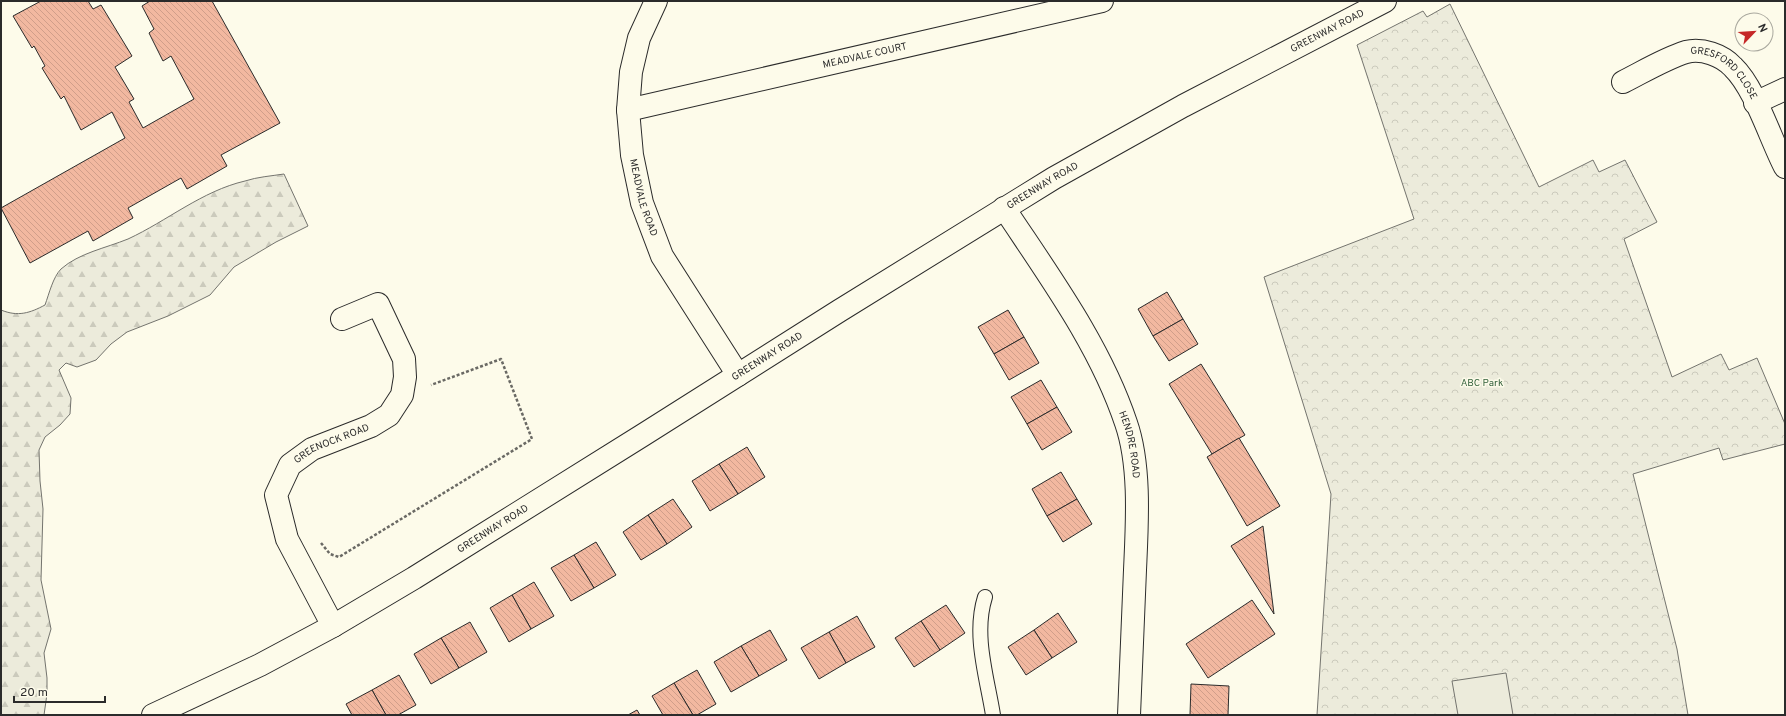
<svg xmlns="http://www.w3.org/2000/svg" width="1786" height="716" viewBox="0 0 1786 716" font-family="Overpass,sans-serif">
<style>
.forest{fill:url(#forest-firs);stroke:#74746e}
.park{fill:url(#park-crowns);stroke:#74746e}
.pitch{fill:#ecebdb;stroke:#74746e}
.building{fill:url(#building-back-hatch);stroke:#2b2b2b}
.lines{fill:none;stroke-linecap:round;stroke-linejoin:round}
.service-casing{stroke:#2b2b2b;stroke-width:16}
.minor-casing{stroke:#2b2b2b;stroke-width:24}
.tertiary-casing{stroke:#2b2b2b;stroke-width:24}
.path{stroke:#6a6964;stroke-width:2.5;stroke-dasharray:3 2;stroke-linecap:butt}
.service{stroke:#fdfbea;stroke-width:14}
.minor{stroke:#fdfbea;stroke-width:22}
.tertiary{stroke:#fdfbea;stroke-width:22}
.labels{text-anchor:middle;dominant-baseline:central;stroke-width:3;stroke-linejoin:round;paint-order:stroke}
.street-label{font-size:10px;fill:#2b2b2b;stroke:#fdfbea}
.park-label{font-size:10px;fill:#34623c;stroke:#fdfbea}
</style>
<defs>
<pattern id="forest-firs" width="22" height="20" patternUnits="userSpaceOnUse"><rect width="22" height="20" fill="#ecebdb"/><path d="M5 1l3.5 6h-7zM16 11l3.5 6h-7z" fill="#cbcabc"/></pattern>
<pattern id="park-crowns" width="20" height="18" patternUnits="userSpaceOnUse"><rect width="20" height="18" fill="#ecebdb"/><path d="M2 6a3 3 0 1 1 6 0M12 15a3 3 0 1 1 6 0" fill="none" stroke="#cbcabc"/></pattern>
<pattern id="building-back-hatch" width="6" height="6" patternUnits="userSpaceOnUse"><rect width="6" height="6" fill="#f2b8a0"/><path d="M-1 5l2 2M0 0l6 6M5-1l2 2" fill="none" stroke="#d09e8a"/></pattern>
</defs>
<rect width="100%" height="100%" fill="#fdfbea"/>
<path class="forest" d="M 284,174 L 308,226 L 276,242 L 234,267 L 210,295 L 168,316 L 127,332 L 111,344 L 96,360 L 77,367 L 66,363 L 59,370 L 71,398 L 70,414 L 60,425 L 45,437 L 39,450 L 40,481 L 43,509 L 41,580 L 51,629 L 44,653 L 47,678 L 47,694 L 44,715 L 1,715 L 1,310 C 18,317 30,313 45,305 C 49,294 53,277 61,269 C 79,253 106,248 128,239 C 167,221 202,191 245,181 C 257,177 271,176 284,174 Z"/>
<path class="park" d="M 1450,4 L 1539,187 L 1593,160 L 1599,172 L 1625,160 L 1657,222 L 1624,239 L 1672,377 L 1721,354 L 1729,370 L 1757,358 L 1785,424 L 1785,444 L 1723,460 L 1719,448 L 1633,474 L 1677,649 L 1688,715 L 1317,715 L 1331,494 L 1264,277 L 1414,219 L 1357,45 L 1423,11 L 1427,17 Z"/>
<path class="pitch" d="M 1506,673 L 1513,715 L 1458,715 L 1452,681 Z"/>
<g class="building">
<path d="M 41,1 L 88,1 L 93,9 L 101,5 L 132,56 L 115,67 L 134,99 L 129,102 L 143,128 L 194,99 L 171,56 L 163,61 L 149,33 L 154,29 L 142,6 L 150,1 L 212,1 L 280,123 L 221,155 L 227,166 L 187,189 L 181,178 L 128,208 L 133,218 L 93,241 L 88,231 L 30,263 L 1,208 L 125,138 L 112,112 L 81,130 L 64,96 L 61,99 L 42,68 L 45,66 L 34,46 L 32,48 L 13,16 Z"/>
<path d="M 1167,292 L 1183,319 L 1153,336 L 1138,309 Z"/>
<path d="M 1008,310 L 1024,337 L 994,354 L 978,327 Z"/>
<path d="M 1183,319 L 1198,344 L 1169,361 L 1153,336 Z"/>
<path d="M 1024,337 L 1039,363 L 1009,380 L 994,354 Z"/>
<path d="M 1201,364 L 1245,435 L 1212,454 L 1169,384 Z"/>
<path d="M 1041,380 L 1057,407 L 1027,424 L 1011,397 Z"/>
<path d="M 1057,407 L 1072,432 L 1042,450 L 1027,424 Z"/>
<path d="M 1239,438 L 1280,506 L 1247,526 L 1207,457 Z"/>
<path d="M 747,447 L 765,477 L 738,494 L 719,464 Z"/>
<path d="M 719,464 L 738,494 L 710,511 L 692,481 Z"/>
<path d="M 1061,472 L 1077,499 L 1047,516 L 1032,489 Z"/>
<path d="M 673,499 L 692,527 L 667,544 L 648,515 Z"/>
<path d="M 1077,499 L 1092,524 L 1063,542 L 1047,516 Z"/>
<path d="M 648,515 L 667,544 L 641,560 L 623,532 Z"/>
<path d="M 1263,526 L 1274,614 L 1231,546 Z"/>
<path d="M 596,542 L 616,575 L 594,588 L 574,555 Z"/>
<path d="M 574,555 L 594,588 L 571,601 L 551,568 Z"/>
<path d="M 534,582 L 554,616 L 531,629 L 512,595 Z"/>
<path d="M 512,595 L 531,629 L 509,642 L 490,608 Z"/>
<path d="M 1252,600 L 1275,634 L 1208,678 L 1186,644 Z"/>
<path d="M 946,605 L 965,633 L 940,650 L 921,621 Z"/>
<path d="M 1058,613 L 1077,642 L 1052,658 L 1034,630 Z"/>
<path d="M 857,616 L 875,647 L 846,663 L 829,632 Z"/>
<path d="M 921,621 L 940,650 L 914,667 L 895,638 Z"/>
<path d="M 470,622 L 487,652 L 459,668 L 441,638 Z"/>
<path d="M 770,630 L 787,660 L 759,676 L 741,646 Z"/>
<path d="M 1034,630 L 1052,658 L 1026,675 L 1008,647 Z"/>
<path d="M 829,632 L 846,663 L 819,679 L 801,648 Z"/>
<path d="M 441,638 L 459,668 L 431,684 L 414,654 Z"/>
<path d="M 741,646 L 759,676 L 731,692 L 714,662 Z"/>
<path d="M 697,670 L 716,704 L 697,715 L 693,715 L 674,683 Z"/>
<path d="M 399,675 L 416,705 L 398,715 L 386,715 L 372,690 Z"/>
<path d="M 674,683 L 693,715 L 663,715 L 652,696 Z"/>
<path d="M 1191,684 L 1229,686 L 1228,715 L 1190,715 Z"/>
<path d="M 372,690 L 386,715 L 352,715 L 346,704 Z"/>
<path d="M 637,710 L 640,715 L 628,715 Z"/>
</g>
<g class="lines">
<defs>
<path id="service" d="M 985,597 C 973,635 987,677 993,715"/>
<g id="minor">
<path id="s1" d="M 656,1 L 639,38 L 631,72 L 628,110 L 632,155 L 642,203 L 662,256 L 738,375"/>
<path id="s2" d="M 1623,82 C 1643,72 1664,59 1686,52 C 1702,48 1722,55 1733,67 C 1755,88 1770,138 1785,167"/>
<path d="M 1755,103 L 1785,89"/>
<path id="s3" d="M 628,110 L 1102,1"/>
<path id="s4" d="M 1004,208 C 1049,276 1100,345 1126,423 C 1141,466 1137,525 1135,570 C 1133,618 1131,667 1129,715"/>
<path id="s5" d="M 333,626 L 287,539 L 276,495 L 290,465 L 312,449 L 371,426 L 389,415 L 402,395 L 405,377 L 404,359 L 378,304 L 342,319"/>
</g>
<g id="tertiary">
<path id="s6" d="M 153,715 L 260,665 L 333,626 L 414,578 L 643,435 L 839,311 L 1054,178 L 1183,106 L 1385,1"/>
</g>
</defs>
<use href="#service" class="service-casing"/>
<use href="#minor" class="minor-casing"/>
<use href="#tertiary" class="tertiary-casing"/>
<path class="path" d="M 321,543 L 330,554 L 339,557 L 532,439 L 501,359 L 431,385"/>
<use href="#service" class="service"/>
<use href="#minor" class="minor"/>
<use href="#tertiary" class="tertiary"/>
</g>
<g class="labels">
<g class="street-label">
<text stroke="none"><textPath href="#s6" startOffset="1360">GREENWAY ROAD</textPath></text>
<text stroke="none"><textPath href="#s3" startOffset="243">MEADVALE COURT</textPath></text>
<text stroke="none"><textPath href="#s2" startOffset="117">GRESFORD CLOSE</textPath></text>
<text stroke="none"><textPath href="#s6" startOffset="1036">GREENWAY ROAD</textPath></text>
<text stroke="none"><textPath href="#s1" startOffset="203">MEADVALE ROAD</textPath></text>
<text stroke="none"><textPath href="#s6" startOffset="712">GREENWAY ROAD</textPath></text>
<text stroke="none"><textPath href="#s5" startOffset="224">GREENOCK ROAD</textPath></text>
<text stroke="none"><textPath href="#s4" startOffset="270">HENDRE ROAD</textPath></text>
<text stroke="none"><textPath href="#s6" startOffset="388">GREENWAY ROAD</textPath></text>
</g>
<g class="park-label">
<text x="1482" y="383">ABC Park</text>
</g>
</g>
<rect width="1786" height="716" fill="none" stroke="#2b2b2b" stroke-width="4"/>
<g transform="translate(1754 32) rotate(65)"><circle r="19" fill="#fdfbea" stroke="#a9a89e"/>
<path d="M0-3L7 15L0 10L-7 15Z" fill="#c62828"/>
<text y="-6" font-size="11" font-weight="bold" text-anchor="middle" fill="#2b2b2b">N</text>
</g>
<path d="M14 696v6h91v-6" fill="none" stroke="#2b2b2b" stroke-width="2"/>
<text x="20" y="696" font-size="12" fill="#2b2b2b" stroke="#fdfbea" stroke-width="3" paint-order="stroke">20 m</text>
</svg>
